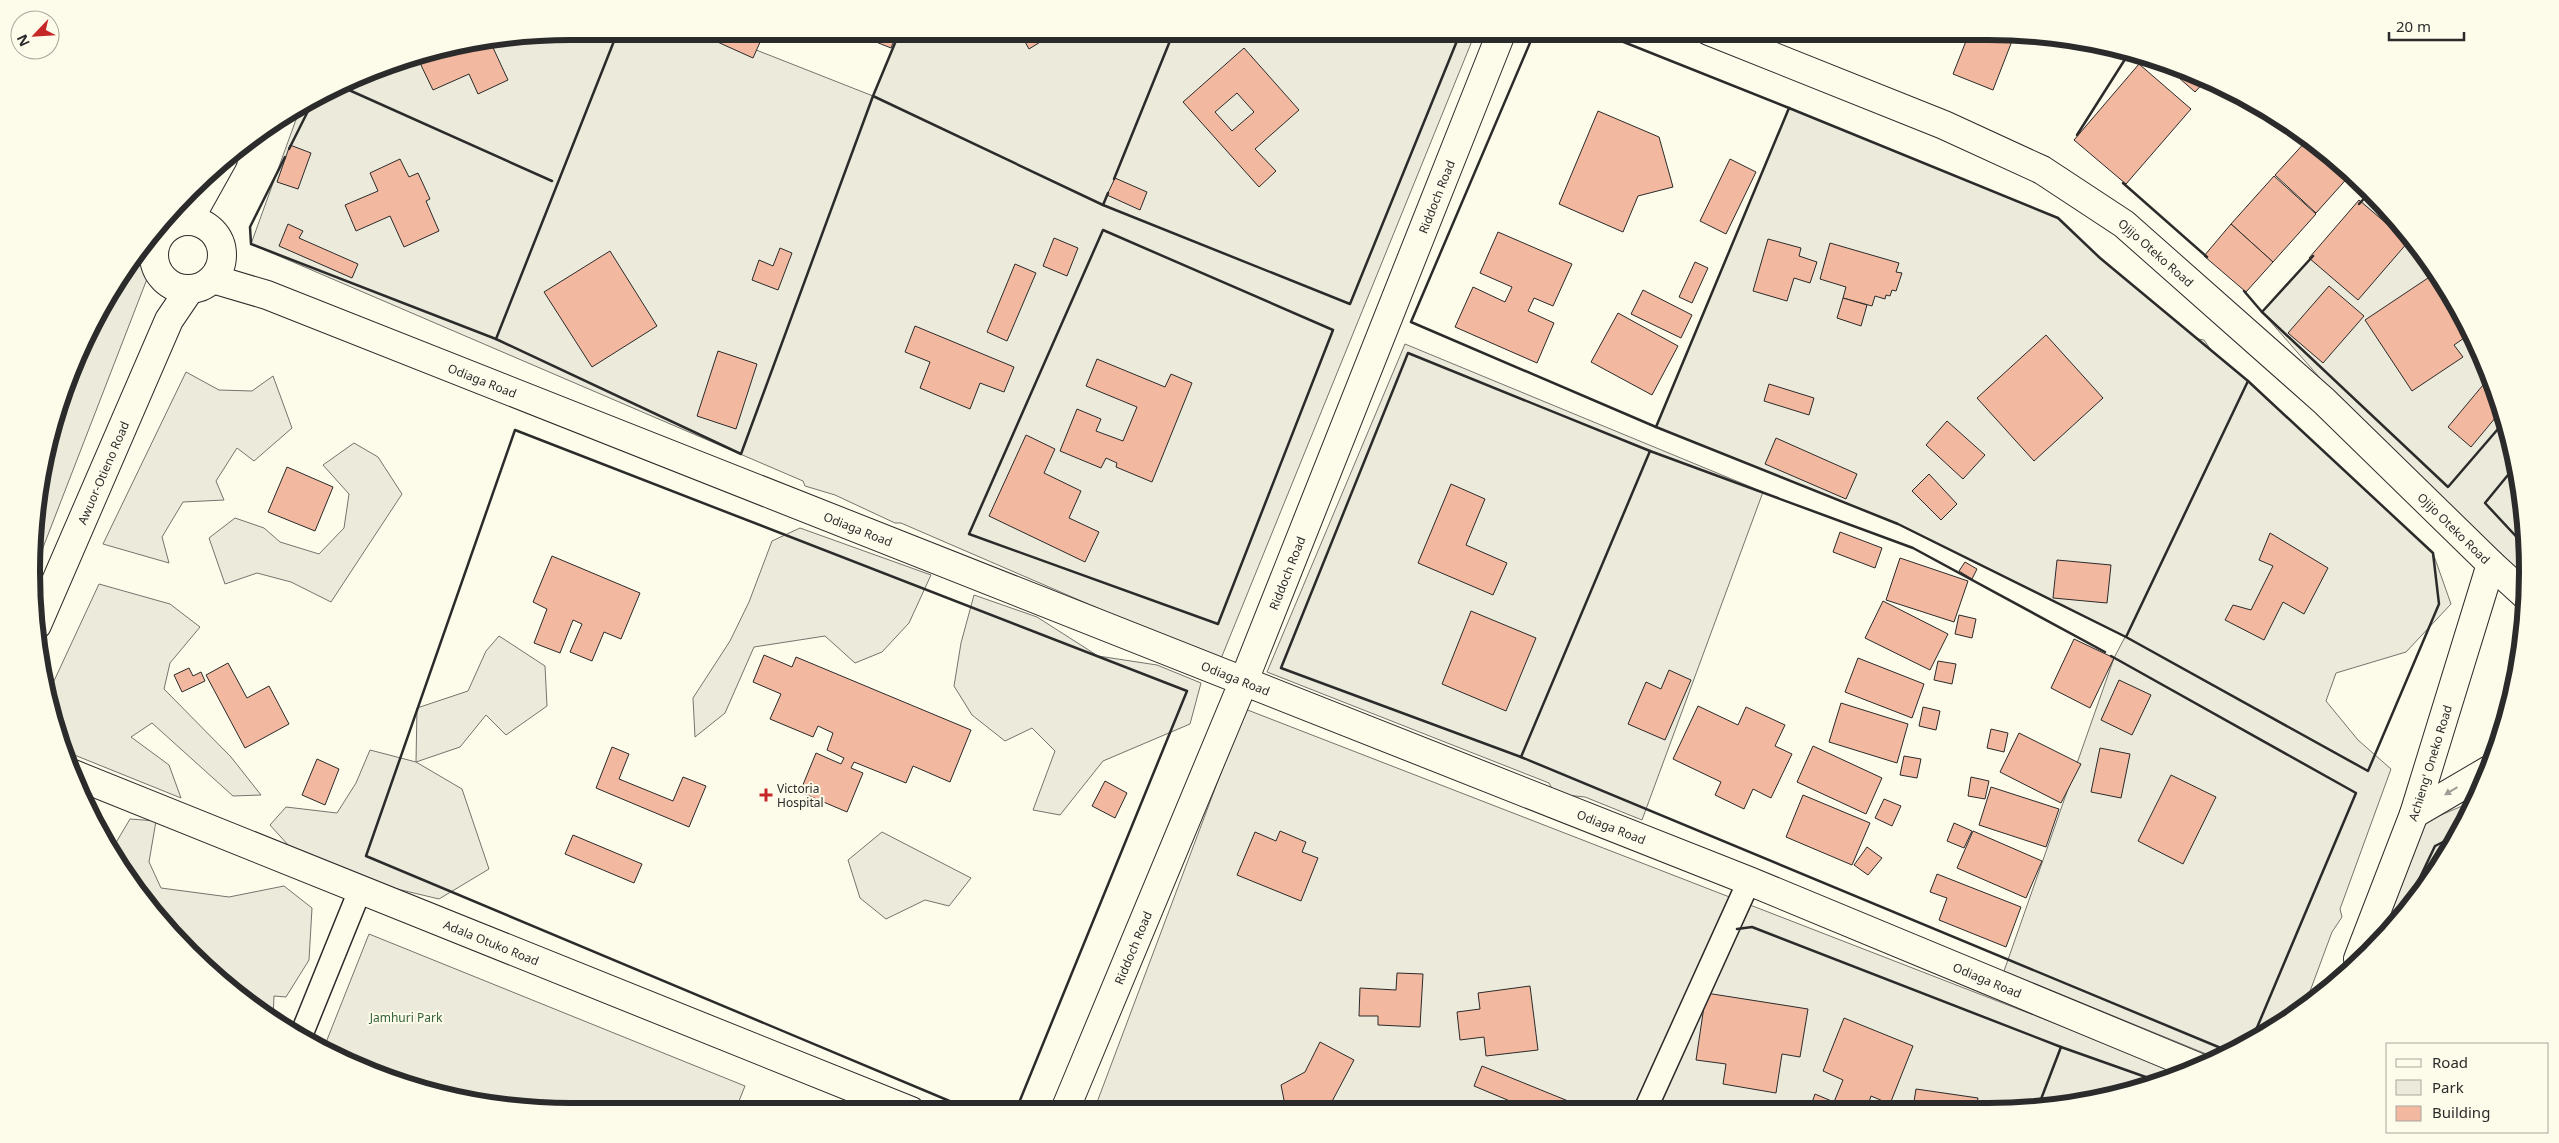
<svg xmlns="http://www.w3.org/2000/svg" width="2559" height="1143" viewBox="0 0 2559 1143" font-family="'Noto Sans',sans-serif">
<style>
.green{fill:#ecebdb;stroke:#74746e}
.building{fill:#f2b8a0;stroke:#2b2b2b;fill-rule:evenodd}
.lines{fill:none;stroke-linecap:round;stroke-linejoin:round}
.minor-casing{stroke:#2b2b2b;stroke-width:25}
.tertiary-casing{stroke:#2b2b2b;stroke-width:30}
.secondary-casing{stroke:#2b2b2b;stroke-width:30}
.minor{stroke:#fdfbea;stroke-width:22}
.tertiary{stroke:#fdfbea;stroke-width:28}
.secondary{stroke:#fdfbea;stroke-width:28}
.wall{stroke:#2b2b2b;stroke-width:2.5}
.oneway{fill:#9e9d94}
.poi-dot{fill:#c62828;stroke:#fdfbea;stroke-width:2}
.labels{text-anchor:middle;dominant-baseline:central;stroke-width:4;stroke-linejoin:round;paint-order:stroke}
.street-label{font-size:12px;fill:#2b2b2b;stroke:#fdfbea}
.poi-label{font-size:12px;fill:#2b2b2b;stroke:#fdfbea;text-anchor:start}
.park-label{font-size:12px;fill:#34623c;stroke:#fdfbea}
.rim{fill:none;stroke:#2b2b2b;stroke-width:6}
</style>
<rect width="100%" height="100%" fill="#fdfbea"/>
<g class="green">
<path d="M 572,31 L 708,31 L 873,96 L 900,31 L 1476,31 L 1220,661 L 901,523 L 895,523 L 835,495 L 805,486 L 803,481 L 251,244 L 302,103 L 398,60 L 466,42 Z"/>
<path d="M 1789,108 L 2058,218 L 2100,258 L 2198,339 L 2204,340 L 2211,350 L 2248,381 L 2433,553 L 2451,604 L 2406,652 L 2336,673 L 2326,701 L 2358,740 L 2391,769 L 2340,909 L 2342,917 L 2332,932 L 2306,1002 L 2310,1004 L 2216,1058 L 2004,971 L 2114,658 L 2125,637 L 1898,524 L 1656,427 Z"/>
<path d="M 2371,191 L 2437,271 L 2487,364 L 2517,466 L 2528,571 L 2526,586 L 2434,508 L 2262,312 Z"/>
<path d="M 134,259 L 152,266 L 32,576 L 42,466 L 60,398 L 103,302 Z"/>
<path d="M 1405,344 L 1763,492 L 1642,820 L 1585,797 L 1555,794 L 1549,783 L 1267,672 Z"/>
<path d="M 186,372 L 219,390 L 252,391 L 273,376 L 292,428 L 254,461 L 237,448 L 216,481 L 224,500 L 183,502 L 162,537 L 169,563 L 103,544 Z"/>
<path d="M 354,443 L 378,457 L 402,494 L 331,602 L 291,582 L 257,573 L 225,584 L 209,538 L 235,518 L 264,528 L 280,542 L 319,554 L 344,528 L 349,494 L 323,465 Z"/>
<path d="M 800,528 L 931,575 L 909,623 L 882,652 L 855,663 L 825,636 L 754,647 L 725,713 L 695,737 L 693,698 L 730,641 L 749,602 L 772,541 Z"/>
<path d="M 99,584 L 170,604 L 200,627 L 170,663 L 164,689 L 231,757 L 261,795 L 233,796 L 152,723 L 131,737 L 169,765 L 181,798 L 62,750 L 47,696 Z"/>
<path d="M 974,595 L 1037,617 L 1098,656 L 1157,665 L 1201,683 L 1190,724 L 1103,761 L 1060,815 L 1033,810 L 1055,751 L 1032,728 L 1005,741 L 972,715 L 954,686 L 961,643 Z"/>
<path d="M 499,636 L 545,666 L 547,706 L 506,735 L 486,715 L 460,747 L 416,762 L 462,789 L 489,869 L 439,899 L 309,868 L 270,825 L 286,807 L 337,813 L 356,783 L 370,750 L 416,762 L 417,708 L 468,691 L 486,651 Z"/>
<path d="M 1245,709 L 2183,1073 L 2058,1107 L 1090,1110 L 1096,1105 Z"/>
<path d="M 2474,801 L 2416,900 L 2377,939 L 2422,823 Z"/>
<path d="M 130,819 L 156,821 L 149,862 L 161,888 L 229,897 L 284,886 L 312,908 L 309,960 L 286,997 L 274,996 L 273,1019 L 233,990 L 234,988 L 216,978 L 165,927 L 111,851 Z"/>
<path d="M 882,832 L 971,878 L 949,906 L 925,900 L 886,919 L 860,898 L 848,860 Z"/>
<path d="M 369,934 L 745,1086 L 735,1111 L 571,1112 L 466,1101 L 365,1071 L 323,1050 Z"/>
</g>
<g class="building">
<path d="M 693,31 L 765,31 L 753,58 Z"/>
<path d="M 869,31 L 898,31 L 891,48 L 866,38 Z"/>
<path d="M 1019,31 L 1058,31 L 1029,49 Z"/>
<path d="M 1970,31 L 1985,31 L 2012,41 L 1993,90 L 1953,74 Z"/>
<path d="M 489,39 L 508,80 L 478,94 L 469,74 L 433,90 L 419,61 L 450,46 Z"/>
<path d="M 1244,48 L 1299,110 L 1255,149 L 1276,171 L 1259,187 L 1183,102 ZM 1237,93 L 1254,112 L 1232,131 L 1215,112 Z"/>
<path d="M 2161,62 L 2194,72 L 2207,79 L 2195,92 Z"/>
<path d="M 2139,64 L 2191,109 L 2126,184 L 2074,140 Z"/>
<path d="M 1598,111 L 1659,137 L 1673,187 L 1638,196 L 1623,232 L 1559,204 Z"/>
<path d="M 2308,139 L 2351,174 L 2316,213 L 2275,175 Z"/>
<path d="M 290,145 L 311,153 L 298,189 L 277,182 Z"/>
<path d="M 400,159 L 409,177 L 418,173 L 430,199 L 426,201 L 439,231 L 404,247 L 390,216 L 356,231 L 345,205 L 378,191 L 370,173 Z"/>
<path d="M 1730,159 L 1756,172 L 1726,234 L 1700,221 Z"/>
<path d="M 2274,176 L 2316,214 L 2273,262 L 2231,224 Z"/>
<path d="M 1115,178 L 1147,192 L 1140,210 L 1107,195 Z"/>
<path d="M 2359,200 L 2408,242 L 2358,300 L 2309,258 Z"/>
<path d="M 288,224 L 303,231 L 299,238 L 358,264 L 352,278 L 279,246 Z"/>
<path d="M 2231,224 L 2273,262 L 2246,292 L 2204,256 Z"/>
<path d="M 1498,232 L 1572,264 L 1553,306 L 1534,298 L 1528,311 L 1554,323 L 1537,363 L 1455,327 L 1473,287 L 1505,302 L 1512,287 L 1480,273 Z"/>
<path d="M 1054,238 L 1078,248 L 1067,276 L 1043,266 Z"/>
<path d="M 1768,239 L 1801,248 L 1799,256 L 1817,262 L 1810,283 L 1794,278 L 1787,301 L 1753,291 Z"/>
<path d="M 1830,243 L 1899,263 L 1896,272 L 1902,273 L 1896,291 L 1892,290 L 1890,296 L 1886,295 L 1885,299 L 1875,296 L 1872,306 L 1843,298 L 1846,287 L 1820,279 Z"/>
<path d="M 780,248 L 792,253 L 778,290 L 752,280 L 759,260 L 773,266 Z"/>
<path d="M 610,251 L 657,326 L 592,367 L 544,292 Z"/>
<path d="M 1695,262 L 1708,268 L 1692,303 L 1679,297 Z"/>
<path d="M 1015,264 L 1036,273 L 1007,341 L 987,332 Z"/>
<path d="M 2437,272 L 2470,334 L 2454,345 L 2463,357 L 2412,391 L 2365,320 Z"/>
<path d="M 2329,286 L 2364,316 L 2323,363 L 2288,333 Z"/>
<path d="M 1643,290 L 1692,315 L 1681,338 L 1631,314 Z"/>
<path d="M 1843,298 L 1867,305 L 1861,326 L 1837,318 Z"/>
<path d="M 1618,313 L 1678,346 L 1652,395 L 1591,362 Z"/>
<path d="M 915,326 L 1014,367 L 1004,392 L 980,383 L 970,409 L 920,388 L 930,362 L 905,352 Z"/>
<path d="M 2046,335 L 2103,398 L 2034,461 L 1977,398 Z"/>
<path d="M 718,351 L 757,364 L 736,429 L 697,416 Z"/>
<path d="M 1097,359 L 1165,387 L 1171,374 L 1192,383 L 1152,482 L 1116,467 L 1117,463 L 1106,458 L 1101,468 L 1060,451 L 1077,409 L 1101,419 L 1096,431 L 1123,441 L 1137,407 L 1086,386 Z"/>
<path d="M 1769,384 L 1814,398 L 1809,415 L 1764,401 Z"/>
<path d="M 2483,385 L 2496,396 L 2501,411 L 2471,447 L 2448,427 Z"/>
<path d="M 1947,421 L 1985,455 L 1963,479 L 1926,445 Z"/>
<path d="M 1026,435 L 1055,449 L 1044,473 L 1081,491 L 1069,518 L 1099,532 L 1085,562 L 989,516 Z"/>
<path d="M 1776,438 L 1857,474 L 1846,499 L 1765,464 Z"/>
<path d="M 287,467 L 333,487 L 315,531 L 268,512 Z"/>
<path d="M 1929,474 L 1957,504 L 1941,520 L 1912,491 Z"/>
<path d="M 1451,484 L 1485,499 L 1466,545 L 1507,563 L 1493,595 L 1418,563 Z"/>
<path d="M 1840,532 L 1882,548 L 1875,568 L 1833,552 Z"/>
<path d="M 2270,533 L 2328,568 L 2304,614 L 2283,602 L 2264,640 L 2225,620 L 2233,605 L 2251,610 L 2273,566 L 2259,560 Z"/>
<path d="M 552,556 L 640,593 L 621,639 L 604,632 L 592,661 L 570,652 L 582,624 L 573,620 L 560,653 L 534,643 L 547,609 L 533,602 Z"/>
<path d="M 1900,558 L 1968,581 L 1954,622 L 1886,600 Z"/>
<path d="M 2057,560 L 2111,565 L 2107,603 L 2053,598 Z"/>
<path d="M 1965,562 L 1977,569 L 1972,579 L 1959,571 Z"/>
<path d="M 1883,601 L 1948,634 L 1930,670 L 1865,638 Z"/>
<path d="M 1471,611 L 1536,638 L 1506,711 L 1442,684 Z"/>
<path d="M 1959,615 L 1976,619 L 1972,638 L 1955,634 Z"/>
<path d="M 2074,639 L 2114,658 L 2090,708 L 2051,688 Z"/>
<path d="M 764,655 L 792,667 L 796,657 L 971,730 L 950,782 L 913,766 L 906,783 L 854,762 L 851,768 L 863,773 L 847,812 L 800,792 L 816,753 L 841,764 L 844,758 L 827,750 L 833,733 L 818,726 L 813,737 L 770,719 L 781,694 L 753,682 Z"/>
<path d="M 1858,658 L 1924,684 L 1912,718 L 1845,692 Z"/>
<path d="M 1938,661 L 1956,664 L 1952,684 L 1934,680 Z"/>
<path d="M 228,663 L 247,698 L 269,686 L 289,724 L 245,748 L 206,675 Z"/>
<path d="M 189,668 L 193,676 L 201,672 L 205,681 L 182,692 L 174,675 Z"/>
<path d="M 1669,670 L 1691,680 L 1665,740 L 1628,724 L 1646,682 L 1661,689 Z"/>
<path d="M 2119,680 L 2151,695 L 2132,735 L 2101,720 Z"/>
<path d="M 1841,703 L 1908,724 L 1897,763 L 1829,742 Z"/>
<path d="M 1698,706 L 1738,725 L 1746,707 L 1785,725 L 1775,746 L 1792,754 L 1771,798 L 1753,789 L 1744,809 L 1715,795 L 1721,782 L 1673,759 Z"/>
<path d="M 1923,707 L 1940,711 L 1936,730 L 1919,726 Z"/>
<path d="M 1991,729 L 2008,733 L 2004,752 L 1987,748 Z"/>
<path d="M 2019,733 L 2081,764 L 2061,803 L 2000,772 Z"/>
<path d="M 1813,746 L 1882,778 L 1866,814 L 1797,782 Z"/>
<path d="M 612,747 L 629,754 L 619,779 L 673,801 L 683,777 L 706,786 L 689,827 L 596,788 Z"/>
<path d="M 2100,748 L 2130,754 L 2121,798 L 2091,792 Z"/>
<path d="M 1904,756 L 1921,759 L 1917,778 L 1900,775 Z"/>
<path d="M 317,759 L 339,769 L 325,805 L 302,795 Z"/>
<path d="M 2171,775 L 2216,797 L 2183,864 L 2138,841 Z"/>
<path d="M 1971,777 L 1989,781 L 1985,799 L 1968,796 Z"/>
<path d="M 1105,781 L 1127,793 L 1115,818 L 1092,806 Z"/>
<path d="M 1991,787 L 2059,809 L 2046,847 L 1979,825 Z"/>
<path d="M 1803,795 L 1870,823 L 1852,865 L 1786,837 Z"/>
<path d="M 1884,799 L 1901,806 L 1892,826 L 1875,818 Z"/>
<path d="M 1954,823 L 1972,831 L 1964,848 L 1947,841 Z"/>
<path d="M 1280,831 L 1306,842 L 1302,852 L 1318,858 L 1301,901 L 1237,875 L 1255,832 L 1276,841 Z"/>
<path d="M 1973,831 L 2042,861 L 2026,898 L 1957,868 Z"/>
<path d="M 573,835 L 642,864 L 634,883 L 565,854 Z"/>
<path d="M 1867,847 L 1882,858 L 1868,875 L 1854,865 Z"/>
<path d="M 1937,874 L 2021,907 L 2006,947 L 1939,920 L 1947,898 L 1930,892 Z"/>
<path d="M 1397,973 L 1423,974 L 1420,1027 L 1378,1025 L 1378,1016 L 1359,1016 L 1360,988 L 1396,990 Z"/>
<path d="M 1530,986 L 1538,1050 L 1486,1056 L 1484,1037 L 1460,1040 L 1457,1012 L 1480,1009 L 1478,993 Z"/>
<path d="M 1706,993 L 1808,1009 L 1800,1057 L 1782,1054 L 1776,1093 L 1723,1084 L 1726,1064 L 1696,1060 Z"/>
<path d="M 1844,1018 L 1913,1046 L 1890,1104 L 1871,1096 L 1867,1108 L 1810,1108 L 1815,1094 L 1834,1102 L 1843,1080 L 1823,1071 Z"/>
<path d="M 1320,1042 L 1354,1060 L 1328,1109 L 1286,1110 L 1281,1085 L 1305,1072 Z"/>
<path d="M 1482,1066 L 1578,1105 L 1577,1109 L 1529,1109 L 1474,1086 Z"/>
<path d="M 1916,1089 L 1978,1098 L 1976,1107 L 1913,1108 Z"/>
</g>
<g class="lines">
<defs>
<g id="minor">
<path d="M 300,1038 L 360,890"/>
<path d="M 1646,1108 L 1749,881"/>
</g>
<g id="tertiary">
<path id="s1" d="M 1709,31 L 1944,125 L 2042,170 L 2124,224 L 2324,401 L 2491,564"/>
<path id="s2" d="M 73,774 L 911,1111"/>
<path id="s3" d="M 1065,1110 L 1243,683 L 1502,31"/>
</g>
<g id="secondary">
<path d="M 189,220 L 223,159"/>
<circle cx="188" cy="255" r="34"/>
<path id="s4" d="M 213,279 L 267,295 L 1749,881 L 2200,1068"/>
<path id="s5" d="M 37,625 L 169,320 L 190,289"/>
<path d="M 2414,814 L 2489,770"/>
<path id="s6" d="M 2358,959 L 2414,814 L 2491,564 L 2525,595"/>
</g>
</defs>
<use href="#minor" class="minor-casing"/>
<use href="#tertiary" class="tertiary-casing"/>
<use href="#secondary" class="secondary-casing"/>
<use href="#minor" class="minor"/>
<use href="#tertiary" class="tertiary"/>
<use href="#secondary" class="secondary"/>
<g class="wall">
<path d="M 618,31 L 496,339 L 741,454 L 873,96"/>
<path d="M 900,31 L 873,96 L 1103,205"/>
<path d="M 1535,31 L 1411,322 L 1656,427 L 1898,524 L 2126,637 L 2248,381 L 2100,258 L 2058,218 L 1789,108"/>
<path d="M 1596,31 L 1789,108 L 1656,427"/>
<path d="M 340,86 L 552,181"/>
<path d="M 2077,135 L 2129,53"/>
<path d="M 289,149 L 315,97"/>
<path d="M 285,157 L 250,227 L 251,244 L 496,339"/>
<path d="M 1114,179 L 1174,31"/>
<path d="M 2123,183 L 2207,257"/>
<path d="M 1108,193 L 1103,205 L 1350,304 L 1461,31"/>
<path d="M 2359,204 L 2371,191"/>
<path d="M 1103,230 L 1333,330 L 1218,624 L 969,534 Z"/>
<path d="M 2313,256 L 2262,312 L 2448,487 L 2504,422"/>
<path d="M 2244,291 L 2262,312"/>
<path d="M 2517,464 L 2485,503 L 2525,546"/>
<path d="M 2126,637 L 2368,771 L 2439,604 L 2433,553 L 2248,381"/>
<path d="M 2105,652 L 1913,548 L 1650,451 L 1521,757 L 2228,1051"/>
<path d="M 2111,656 L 2356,793 L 2253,1037"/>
<path d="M 1521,757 L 1281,668 L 1408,353 L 1650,451"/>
<path d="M 2403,913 L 2435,846 L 2453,837"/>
<path d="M 1737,929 L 1752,927 L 2061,1047"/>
<path d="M 2038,1107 L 2061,1047 L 2157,1081"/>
<path d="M 971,1110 L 366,856 L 515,430 L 1187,691 L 1016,1110"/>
</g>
</g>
<defs><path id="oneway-solid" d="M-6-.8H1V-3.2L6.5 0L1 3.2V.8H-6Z" transform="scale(1.25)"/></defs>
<use class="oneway" href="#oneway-solid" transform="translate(2451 791) rotate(149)"/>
<path class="poi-dot" d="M763.5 787.5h5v5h5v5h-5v5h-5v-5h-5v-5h5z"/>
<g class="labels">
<g class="street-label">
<text stroke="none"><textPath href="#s3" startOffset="986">Riddoch Road</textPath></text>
<text stroke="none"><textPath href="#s1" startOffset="502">Ojijo Oteko Road</textPath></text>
<text stroke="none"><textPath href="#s4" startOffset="288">Odiaga Road</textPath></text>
<text stroke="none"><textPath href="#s5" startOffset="166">Awuor-Otieno Road</textPath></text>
<text stroke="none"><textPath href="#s1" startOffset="908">Ojijo Oteko Road</textPath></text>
<text stroke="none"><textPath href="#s4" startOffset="692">Odiaga Road</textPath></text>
<text stroke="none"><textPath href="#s3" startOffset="581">Riddoch Road</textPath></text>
<text stroke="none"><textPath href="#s4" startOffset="1098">Odiaga Road</textPath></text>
<text stroke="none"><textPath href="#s6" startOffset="209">Achieng' Oneko Road</textPath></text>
<text stroke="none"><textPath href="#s4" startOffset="1502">Odiaga Road</textPath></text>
<text stroke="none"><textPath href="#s2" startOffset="451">Adala Otuko Road</textPath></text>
<text stroke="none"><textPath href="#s3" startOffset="176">Riddoch Road</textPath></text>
<text stroke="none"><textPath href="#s4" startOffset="1908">Odiaga Road</textPath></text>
</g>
<g class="poi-label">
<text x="777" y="788">Victoria<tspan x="777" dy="14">Hospital</tspan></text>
</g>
<g class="park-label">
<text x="406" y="1017">Jamhuri Park</text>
</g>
</g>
<path d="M0 0H2559V1143H0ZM571 40H1988A531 531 0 0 1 2519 571V572A531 531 0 0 1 1988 1103H571A531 531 0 0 1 40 572V571A531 531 0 0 1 571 40Z" fill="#fdfbea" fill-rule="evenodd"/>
<path class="rim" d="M571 40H1988A531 531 0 0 1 2519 571V572A531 531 0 0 1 1988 1103H571A531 531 0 0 1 40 572V571A531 531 0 0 1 571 40Z"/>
<rect x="2386" y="1043" width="162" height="90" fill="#fdfbea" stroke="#a9a89e"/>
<rect x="2396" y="1059" width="25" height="8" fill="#fdfbea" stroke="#a9a89e"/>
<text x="2432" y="1068" font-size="15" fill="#2b2b2b">Road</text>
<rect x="2396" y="1080" width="25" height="15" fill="#ecebdb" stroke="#a9a89e"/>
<text x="2432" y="1093" font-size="15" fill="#2b2b2b">Park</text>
<rect x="2396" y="1106" width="25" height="15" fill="#f2b8a0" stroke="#a9a89e"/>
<text x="2432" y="1118" font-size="15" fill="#2b2b2b">Building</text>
<g transform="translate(35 35) rotate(245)"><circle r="24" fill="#fdfbea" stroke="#a9a89e"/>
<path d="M0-4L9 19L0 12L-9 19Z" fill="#c62828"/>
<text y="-8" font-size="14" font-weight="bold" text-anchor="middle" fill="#2b2b2b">N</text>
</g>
<path d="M2389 32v8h75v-8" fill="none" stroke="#2b2b2b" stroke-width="2.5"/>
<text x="2396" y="32" font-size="15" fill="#2b2b2b" stroke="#fdfbea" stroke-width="4" paint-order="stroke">20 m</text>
</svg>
